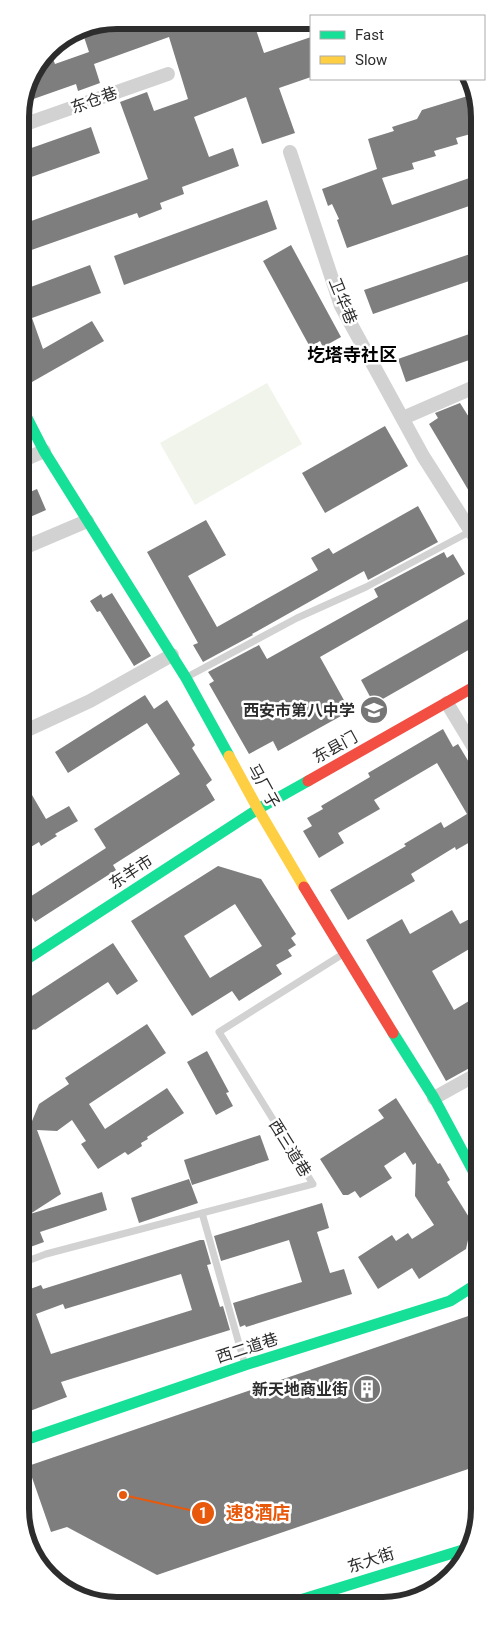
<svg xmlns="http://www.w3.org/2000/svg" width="500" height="1626" viewBox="0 0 500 1626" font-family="Roboto,'Noto Sans SC',sans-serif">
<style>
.green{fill:#f0f4ea}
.building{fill:#7e7e7e;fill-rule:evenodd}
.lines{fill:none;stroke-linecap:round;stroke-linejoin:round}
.lane{stroke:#d2d2d2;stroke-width:7}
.street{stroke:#d2d2d2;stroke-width:14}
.fast{stroke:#16e098;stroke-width:11}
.slow{stroke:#ffcf43;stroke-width:11}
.jam{stroke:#f24e42;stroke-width:11}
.labels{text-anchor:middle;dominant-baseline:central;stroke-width:5;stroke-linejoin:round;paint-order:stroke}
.street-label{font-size:16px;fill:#2d2d2d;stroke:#fff}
.poi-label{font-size:16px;font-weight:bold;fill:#2d2d2d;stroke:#fff;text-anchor:end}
.neighbourhood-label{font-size:18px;font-weight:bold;fill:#000;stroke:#fff}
.rim{fill:none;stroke:#2d2d2d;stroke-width:6}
.leader{fill:none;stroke:#e8590c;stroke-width:2}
.callout-dot{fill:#e8590c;stroke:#fff;stroke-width:2}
.mark-label{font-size:15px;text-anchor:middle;font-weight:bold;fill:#fff}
.callout-label{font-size:18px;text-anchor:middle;font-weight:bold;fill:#e8590c;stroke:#fff;stroke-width:5;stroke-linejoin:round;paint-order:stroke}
</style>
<rect width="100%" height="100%" fill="#fff"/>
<path class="green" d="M 267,383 L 302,444 L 195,505 L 160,443 Z"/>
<g class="building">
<path d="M 132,20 L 253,21 L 264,53 L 311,37 L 311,77 L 279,88 L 295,133 L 262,144 L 246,97 L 194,117 L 209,157 L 233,148 L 239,166 L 182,187 L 184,194 L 160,203 L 162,209 L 139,218 L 137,213 L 20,254 L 20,225 L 148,179 L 120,102 L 147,92 L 154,111 L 188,99 L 169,37 L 94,64 L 100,83 L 78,91 L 76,84 L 22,103 L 28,80 L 43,57 L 51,54 L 55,64 L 89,52 L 84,37 Z"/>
<path d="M 471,95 L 478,119 L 478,132 L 456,138 L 458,144 L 434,151 L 436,156 L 412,163 L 414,169 L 382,178 L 392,205 L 478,175 L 478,203 L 347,248 L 337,220 L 339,219 L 332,204 L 328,206 L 322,189 L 377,169 L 368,139 L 394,131 L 392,127 L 417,119 L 422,110 Z"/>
<path d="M 91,127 L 100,153 L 20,181 L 20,152 Z"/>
<path d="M 267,200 L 277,229 L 124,285 L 114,256 Z"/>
<path d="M 291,245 L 341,337 L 323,347 L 320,341 L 310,347 L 263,261 Z"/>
<path d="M 473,253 L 478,269 L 478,278 L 373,314 L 364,290 Z"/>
<path d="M 90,265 L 101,293 L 32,318 L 43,349 L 92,321 L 104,341 L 32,382 L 20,362 L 20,291 Z"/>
<path d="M 478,331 L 478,357 L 406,382 L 398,359 Z"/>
<path d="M 460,403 L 479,433 L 479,508 L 429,424 L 438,418 L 435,413 Z"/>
<path d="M 385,426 L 408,466 L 325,513 L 302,473 Z"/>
<path d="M 37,489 L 46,510 L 21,521 L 21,496 Z"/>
<path d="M 418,506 L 438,542 L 368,580 L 364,571 L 252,634 L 253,635 L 203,662 L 193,645 L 198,643 L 147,552 L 206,520 L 226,555 L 188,576 L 217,627 L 318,570 L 311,558 L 329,548 L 333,554 Z"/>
<path d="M 444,552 L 447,558 L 453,554 L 465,574 L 320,657 L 350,711 L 278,751 L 273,741 L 249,754 L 209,684 L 214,681 L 208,672 L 259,645 L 267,659 L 378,597 L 374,589 Z"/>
<path d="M 112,593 L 151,656 L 134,666 L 100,611 L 97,612 L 90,601 L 101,594 L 103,598 Z"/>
<path d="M 479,613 L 479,644 L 374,704 L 361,680 Z"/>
<path d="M 145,695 L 154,709 L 167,700 L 195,745 L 192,748 L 212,780 L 206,785 L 215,800 L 113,865 L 116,870 L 35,922 L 22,902 L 106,848 L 94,829 L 180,774 L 147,723 L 68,773 L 55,752 Z"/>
<path d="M 443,729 L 453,747 L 458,744 L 479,779 L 479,837 L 456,850 L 455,847 L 411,874 L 415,881 L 348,920 L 330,890 L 406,846 L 404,844 L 441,822 L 444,828 L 467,814 L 437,763 L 374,800 L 380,809 L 338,833 L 344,843 L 319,858 L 303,831 L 312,826 L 307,818 L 323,809 L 321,806 L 370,777 L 368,773 Z"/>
<path d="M 32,795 L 46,819 L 69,806 L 78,821 L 55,834 L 57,836 L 41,846 L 39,842 L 21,853 L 21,801 Z"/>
<path d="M 218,866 L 261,879 L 296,934 L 291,938 L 296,945 L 288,950 L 292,956 L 276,965 L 282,974 L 239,1001 L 232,991 L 192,1016 L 131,921 ZM 235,904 L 262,946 L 210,978 L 184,936 Z"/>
<path d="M 452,910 L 460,924 L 479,914 L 479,963 L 471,948 L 432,971 L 454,1010 L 479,995 L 479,1064 L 475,1065 L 446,1081 L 366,940 L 402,919 L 410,934 Z"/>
<path d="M 113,943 L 138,981 L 117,995 L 108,982 L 35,1030 L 34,1029 L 21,1037 L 21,1003 Z"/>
<path d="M 147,1024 L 166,1053 L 89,1104 L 105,1129 L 167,1088 L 184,1113 L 147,1137 L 148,1139 L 141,1143 L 142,1146 L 128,1155 L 125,1152 L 98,1169 L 81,1144 L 86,1141 L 72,1120 L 57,1131 L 37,1130 L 61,1194 L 30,1214 L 102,1192 L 107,1210 L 40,1232 L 44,1242 L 22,1250 L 21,1148 L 39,1104 L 69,1084 L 65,1078 Z"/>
<path d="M 207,1051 L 229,1092 L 226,1093 L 233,1106 L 216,1115 L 187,1062 Z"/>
<path d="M 396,1098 L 438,1164 L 440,1163 L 450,1180 L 447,1182 L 472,1222 L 466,1249 L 419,1279 L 412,1268 L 378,1289 L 358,1257 L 392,1235 L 396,1241 L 408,1233 L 412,1239 L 434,1225 L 415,1196 L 416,1163 L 413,1165 L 405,1152 L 384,1166 L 392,1178 L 360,1198 L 355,1191 L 348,1195 L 343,1195 L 320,1159 L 384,1118 L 378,1110 Z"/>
<path d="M 260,1135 L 269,1160 L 192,1185 L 184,1160 Z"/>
<path d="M 189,1179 L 198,1203 L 139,1223 L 131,1198 Z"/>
<path d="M 322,1203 L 329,1228 L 317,1232 L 330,1273 L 344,1269 L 352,1294 L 246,1327 L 245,1325 L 240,1327 L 233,1303 L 302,1282 L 289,1240 L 221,1261 L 214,1236 Z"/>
<path d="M 200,1240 L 204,1240 L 211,1264 L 207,1265 L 220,1307 L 223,1306 L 230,1330 L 61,1382 L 67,1397 L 22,1414 L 22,1292 L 41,1285 L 43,1289 ZM 181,1274 L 192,1310 L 51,1354 L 36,1314 L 63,1304 L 65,1309 Z"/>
<path d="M 480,1312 L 480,1465 L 157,1575 L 67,1527 L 51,1532 L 28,1466 Z"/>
</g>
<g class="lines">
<g class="lane">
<path d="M 187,677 L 297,618 L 366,587 L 471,531"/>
<path d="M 202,1213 L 245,1365"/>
<path d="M 22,1263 L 46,1254 L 313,1184 L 219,1032 L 343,954"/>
</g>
<g class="street">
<path d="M 20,126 L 168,74"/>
<path d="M 290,152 L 341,306 L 423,456 L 479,544"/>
<path d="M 403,418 L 479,385"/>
<path d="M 21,461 L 44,451"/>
<path d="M 21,549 L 87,521"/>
<path d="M 447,703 L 479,756"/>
<path d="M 21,733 L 90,701 L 172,655"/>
<path d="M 434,1098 L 479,1073"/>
</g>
<g class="fast">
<path d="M 21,406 L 44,451 L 186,678 L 229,756"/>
<path d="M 21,963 L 258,809 L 308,781"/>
<path d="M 393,1033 L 434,1098 L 479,1182"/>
<path d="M 22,1441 L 245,1365 L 450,1301 L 480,1282"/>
<path d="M 287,1604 L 466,1549"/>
<path d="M 393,1604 L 412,1598"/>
</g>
<path class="slow" d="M 229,756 L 258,809 L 304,887"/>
<g class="jam">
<path d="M 308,781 L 479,684"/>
<path d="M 304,887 L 393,1033"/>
</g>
</g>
<defs>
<symbol id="school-disc" viewBox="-11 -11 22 22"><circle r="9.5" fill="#767676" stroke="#fff"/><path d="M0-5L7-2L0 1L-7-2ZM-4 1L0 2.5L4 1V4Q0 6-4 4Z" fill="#fff"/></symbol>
<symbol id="building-disc" viewBox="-11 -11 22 22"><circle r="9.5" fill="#767676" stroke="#fff"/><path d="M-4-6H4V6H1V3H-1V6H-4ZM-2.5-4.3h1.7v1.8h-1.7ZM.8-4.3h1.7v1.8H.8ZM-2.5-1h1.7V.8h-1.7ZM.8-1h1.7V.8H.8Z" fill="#fff"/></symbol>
</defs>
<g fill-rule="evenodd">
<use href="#school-disc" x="358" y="694" width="32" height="32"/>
<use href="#building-disc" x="351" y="1373" width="32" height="32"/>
</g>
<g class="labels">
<g class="street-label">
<text transform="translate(94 100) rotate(-20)">东仓巷</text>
<text transform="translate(343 301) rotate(68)">卫华巷</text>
<text transform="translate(335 747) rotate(-29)">东县门</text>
<text transform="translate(264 786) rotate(61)">马厂子</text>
<text transform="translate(131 872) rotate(-33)">东羊市</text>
<text transform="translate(290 1148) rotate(58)">西三道巷</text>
<text transform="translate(247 1348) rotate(-18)">西二道巷</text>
<text transform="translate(371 1560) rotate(-18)">东大街</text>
</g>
<g class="poi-label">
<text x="355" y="710">西安市第八中学</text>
<text x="348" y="1389">新天地商业街</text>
</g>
<g class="neighbourhood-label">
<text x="352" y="354">圪塔寺社区</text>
</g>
</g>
<path d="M0 0H500V1626H0ZM117 29H383A88 88 0 0 1 471 117V1509A88 88 0 0 1 383 1597H117A88 88 0 0 1 29 1509V117A88 88 0 0 1 117 29Z" fill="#fff" fill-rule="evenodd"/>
<path class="rim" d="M117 29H383A88 88 0 0 1 471 117V1509A88 88 0 0 1 383 1597H117A88 88 0 0 1 29 1509V117A88 88 0 0 1 117 29Z"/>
<path class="leader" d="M123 1495L203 1513"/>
<g class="callout-dot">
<circle cx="123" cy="1495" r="5"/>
<circle cx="203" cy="1513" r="12"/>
</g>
<g class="mark-label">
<text x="203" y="1518">1</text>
</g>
<g class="callout-label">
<text x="258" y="1519">速8酒店</text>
</g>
<rect x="310" y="15" width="175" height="65" fill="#ffffff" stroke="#ababab"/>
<rect x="320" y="31" width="25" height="8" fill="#16e098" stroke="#ababab"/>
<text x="355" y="40" font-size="15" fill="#2d2d2d">Fast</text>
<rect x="320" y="56" width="25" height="8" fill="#ffcf43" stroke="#ababab"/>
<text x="355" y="65" font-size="15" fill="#2d2d2d">Slow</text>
</svg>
